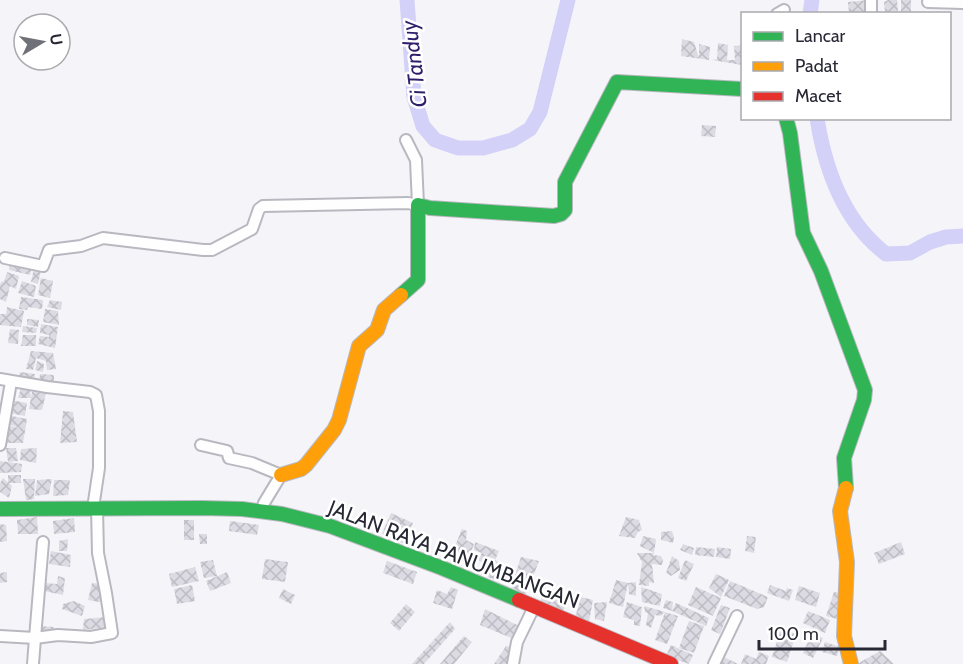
<svg xmlns="http://www.w3.org/2000/svg" width="963" height="664" viewBox="0 0 963 664" font-family="Cabin,sans-serif">
<style>
.lines{fill:none;stroke-linecap:round;stroke-linejoin:round}
.river{stroke:#d3d1f8;stroke-width:15}
.building{fill:url(#building-cross-hatch)}
.street-casing{stroke:#b8b8c0;stroke-width:14}
.fast-casing{stroke:#b8b8c0;stroke-width:16}
.slow-casing{stroke:#b8b8c0;stroke-width:16}
.jam-casing{stroke:#b8b8c0;stroke-width:16}
.street{stroke:#fefefe;stroke-width:10}
.fast{stroke:#30b455;stroke-width:14}
.slow{stroke:#ff9f0a;stroke-width:14}
.jam{stroke:#e5322d;stroke-width:14}
.labels{text-anchor:middle;dominant-baseline:central;stroke-width:5;stroke-linejoin:round;paint-order:stroke}
.street-label{font-size:21px;fill:#282834;stroke:#fff}
.water-label{font-size:22px;font-style:italic;fill:#2f1f6a;stroke:#fff}
</style>
<defs>
<pattern id="building-cross-hatch" width="8" height="8" patternUnits="userSpaceOnUse" patternTransform="scale(1.5)"><rect width="8" height="8" fill="#dcdbe3"/><path d="M0 0l8 8M0 8l8-8" fill="none" stroke="#bdbcc3"/></pattern>
</defs>
<rect width="100%" height="100%" fill="#f5f5f9"/>
<g class="lines">
<g class="river">
<path d="M 407,0 L 414,97 L 423,126 L 435,140 L 458,148 L 483,148 L 512,140 L 530,129 L 540,112 L 568,0"/>
<path d="M 810,14 L 812,0"/>
<path d="M 817,118 C 825,170 843,221 886,254 L 910,253 L 930,242 L 946,237 L 963,236"/>
</g>
</g>
<g class="building">
<path d="M 868,0 L 870,13 L 849,14 L 848,2 Z"/>
<path d="M 888,0 L 897,0 L 898,11 L 885,12 L 884,2 Z"/>
<rect x="901" y="0" width="10" height="13"/>
<path d="M 682,39 L 694,42 L 699,58 L 699,44 L 710,47 L 709,60 L 681,56 Z"/>
<path d="M 718,43 L 728,45 L 727,60 L 735,60 L 734,46 L 742,45 L 742,65 L 712,60 L 717,59 Z"/>
<path d="M 702,125 L 716,126 L 715,137 L 701,136 Z"/>
<path d="M 10,263 L 32,267 L 30,275 L 9,270 Z"/>
<path d="M 34,268 L 41,271 L 38,284 L 31,282 Z"/>
<path d="M 7,272 L 19,276 L 16,289 L 10,286 L 6,302 L 0,299 L 0,284 L 2,281 L 4,282 Z"/>
<path d="M 41,278 L 53,281 L 50,298 L 38,295 Z"/>
<path d="M 22,281 L 36,286 L 34,297 L 18,293 Z"/>
<path d="M 21,297 L 43,300 L 42,309 L 28,307 L 27,310 L 19,309 Z"/>
<path d="M 50,300 L 62,302 L 61,310 L 47,307 Z"/>
<path d="M 7,307 L 24,311 L 21,327 L 0,325 L 0,314 L 6,314 Z"/>
<path d="M 45,309 L 58,311 L 59,325 L 43,322 Z"/>
<path d="M 27,319 L 39,320 L 38,327 L 27,325 Z"/>
<path d="M 41,324 L 58,327 L 55,348 L 38,344 L 40,336 L 49,337 L 49,335 L 40,333 Z"/>
<path d="M 23,326 L 37,328 L 36,333 L 22,332 Z"/>
<path d="M 10,329 L 19,330 L 18,344 L 8,343 Z"/>
<path d="M 23,335 L 36,335 L 36,346 L 21,346 Z"/>
<path d="M 31,351 L 53,353 L 56,369 L 47,370 L 46,361 L 36,358 L 33,370 L 26,369 Z"/>
<path d="M 37,361 L 44,364 L 43,372 L 35,370 Z"/>
<path d="M 20,372 L 35,374 L 34,384 L 18,381 Z"/>
<path d="M 40,374 L 54,375 L 54,385 L 39,383 Z"/>
<path d="M 21,388 L 30,389 L 31,398 L 18,398 Z"/>
<path d="M 32,392 L 46,393 L 42,410 L 29,409 Z"/>
<path d="M 10,400 L 27,403 L 25,416 L 9,413 Z"/>
<path d="M 63,411 L 73,412 L 77,442 L 60,443 Z"/>
<path d="M 7,415 L 27,419 L 23,443 L 3,443 L 3,425 L 21,428 L 7,424 Z"/>
<path d="M 6,448 L 16,448 L 18,461 L 8,462 Z"/>
<path d="M 37,448 L 36,463 L 20,460 L 21,449 Z"/>
<path d="M 0,461 L 22,464 L 21,472 L 0,473 Z"/>
<rect x="8" y="475" width="13" height="8"/>
<path d="M 3,478 L 12,486 L 9,498 L 0,492 L 0,483 Z"/>
<path d="M 23,479 L 35,479 L 34,499 L 26,500 Z"/>
<path d="M 52,479 L 49,494 L 35,496 L 37,480 Z"/>
<path d="M 54,480 L 70,480 L 68,495 L 53,496 Z"/>
<path d="M 391,513 L 413,523 L 404,544 L 382,534 Z"/>
<path d="M 37,517 L 38,534 L 18,534 L 17,520 Z"/>
<path d="M 626,517 L 639,520 L 642,530 L 638,532 L 635,538 L 619,536 Z"/>
<path d="M 74,518 L 75,532 L 54,534 L 53,521 Z"/>
<rect x="184" y="520" width="10" height="20"/>
<path d="M 230,521 L 259,525 L 257,535 L 229,531 Z"/>
<path d="M 0,524 L 6,525 L 7,541 L 0,542 Z"/>
<path d="M 462,529 L 467,531 L 466,540 L 474,544 L 469,558 L 453,551 Z"/>
<path d="M 672,531 L 674,537 L 673,543 L 661,540 L 661,532 Z"/>
<path d="M 199,534 L 207,534 L 207,544 L 200,544 Z"/>
<path d="M 643,536 L 656,539 L 654,553 L 640,546 Z"/>
<path d="M 747,536 L 756,537 L 754,553 L 745,551 Z"/>
<path d="M 68,539 L 67,551 L 59,551 L 59,541 Z"/>
<path d="M 475,542 L 499,551 L 495,560 L 489,557 L 485,563 L 476,560 L 477,555 L 480,556 L 482,553 L 474,550 Z"/>
<path d="M 901,542 L 905,554 L 879,564 L 874,553 Z"/>
<path d="M 683,544 L 694,548 L 692,555 L 680,550 Z"/>
<path d="M 696,547 L 715,549 L 714,557 L 695,555 Z"/>
<path d="M 717,547 L 731,549 L 730,559 L 716,557 Z"/>
<path d="M 51,551 L 71,555 L 70,567 L 49,564 Z"/>
<path d="M 637,553 L 654,553 L 653,555 L 661,556 L 663,560 L 662,565 L 652,564 L 654,583 L 649,582 L 649,586 L 639,585 L 642,562 Z"/>
<path d="M 672,556 L 679,561 L 680,570 L 671,576 L 666,573 Z"/>
<path d="M 521,557 L 539,561 L 526,595 L 511,587 Z"/>
<path d="M 265,559 L 288,562 L 285,582 L 262,579 Z"/>
<path d="M 213,560 L 217,576 L 204,578 L 200,562 Z"/>
<path d="M 487,560 L 494,565 L 495,560 L 502,564 L 506,575 L 502,583 L 481,574 L 486,568 Z"/>
<path d="M 685,560 L 694,564 L 686,581 L 678,578 Z"/>
<path d="M 387,561 L 417,572 L 413,584 L 383,573 Z"/>
<path d="M 195,567 L 199,581 L 172,587 L 169,574 Z"/>
<path d="M 7,572 L 7,582 L 0,583 L 0,573 Z"/>
<path d="M 227,572 L 231,583 L 210,591 L 206,581 Z"/>
<path d="M 716,574 L 729,580 L 721,597 L 709,588 Z"/>
<path d="M 58,576 L 65,578 L 63,595 L 44,591 L 45,583 L 57,584 Z"/>
<path d="M 616,580 L 628,583 L 623,607 L 609,603 Z"/>
<path d="M 730,581 L 768,597 L 764,607 L 757,609 L 724,596 Z"/>
<path d="M 636,582 L 636,596 L 629,594 L 628,583 Z"/>
<path d="M 92,583 L 102,584 L 106,599 L 99,602 L 88,600 Z"/>
<path d="M 192,585 L 195,601 L 177,604 L 174,589 Z"/>
<path d="M 770,585 L 786,591 L 787,588 L 793,590 L 789,601 L 767,593 Z"/>
<path d="M 799,586 L 820,593 L 816,607 L 795,600 Z"/>
<path d="M 451,587 L 458,590 L 452,609 L 433,603 L 437,590 L 447,594 Z"/>
<path d="M 641,587 L 662,594 L 660,606 L 642,602 Z"/>
<path d="M 696,587 L 721,598 L 713,616 L 688,605 Z"/>
<path d="M 283,589 L 295,595 L 291,604 L 279,598 Z"/>
<path d="M 834,592 L 839,593 L 837,601 L 842,603 L 837,619 L 826,616 Z"/>
<path d="M 555,595 L 566,605 L 563,611 L 541,602 L 542,597 L 551,600 Z"/>
<path d="M 581,597 L 593,600 L 589,622 L 575,618 Z"/>
<path d="M 666,600 L 673,602 L 672,611 L 663,608 Z"/>
<path d="M 74,601 L 85,606 L 82,616 L 62,609 L 63,604 Z"/>
<path d="M 607,602 L 604,621 L 595,619 L 594,603 Z"/>
<path d="M 627,602 L 642,607 L 640,626 L 634,625 L 634,620 L 623,617 Z"/>
<path d="M 676,603 L 709,618 L 706,626 L 672,611 Z"/>
<path d="M 406,604 L 415,612 L 399,631 L 390,623 Z"/>
<path d="M 721,605 L 730,608 L 720,634 L 711,630 Z"/>
<path d="M 644,606 L 665,612 L 660,616 L 655,615 L 651,628 L 646,625 L 648,613 L 645,612 Z"/>
<path d="M 485,609 L 529,631 L 523,643 L 480,625 Z"/>
<path d="M 808,611 L 830,620 L 825,633 L 803,623 Z"/>
<path d="M 665,612 L 678,616 L 667,644 L 655,640 Z"/>
<path d="M 107,617 L 108,627 L 83,630 L 84,619 Z"/>
<path d="M 689,621 L 704,626 L 694,653 L 679,648 Z"/>
<path d="M 450,622 L 455,629 L 424,664 L 412,664 Z"/>
<path d="M 39,626 L 54,627 L 54,633 L 38,636 Z"/>
<path d="M 781,629 L 796,634 L 787,662 L 772,657 Z"/>
<path d="M 812,633 L 823,638 L 813,658 L 803,653 Z"/>
<path d="M 464,636 L 472,642 L 454,664 L 440,664 Z"/>
<path d="M 825,642 L 840,647 L 837,656 L 822,652 Z"/>
<path d="M 671,645 L 693,655 L 689,664 L 666,656 Z"/>
<path d="M 506,646 L 515,649 L 507,664 L 494,664 Z"/>
<path d="M 880,651 L 894,664 L 857,664 Z"/>
<path d="M 759,652 L 769,656 L 766,664 L 741,664 L 745,654 L 756,659 Z"/>
<path d="M 722,656 L 738,664 L 719,664 Z"/>
</g>
<g class="lines">
<defs>
<g id="street">
<path d="M 871,0 L 871,14"/>
<path d="M 928,2 L 963,3"/>
<path d="M 777,14 L 784,10"/>
<path d="M 5,258 L 43,266 L 49,250 L 81,246 L 103,238 L 203,250 L 212,250 L 252,229 L 259,209 L 263,206 L 408,203 L 418,205 L 416,160 L 406,140"/>
<path d="M 0,379 L 47,387 L 90,392 L 96,395 L 99,411 L 99,468 L 93,508"/>
<path d="M 0,445 L 11,382"/>
<path d="M 201,445 L 227,451 L 229,458 L 252,463 L 281,475 L 264,503 L 262,511"/>
<path d="M 43,542 L 35,638 L 58,635 L 91,637 L 112,633 L 106,593 L 98,553 L 97,508"/>
<path d="M 0,636 L 35,638 L 33,664"/>
<path d="M 513,664 L 517,642 L 534,607"/>
<path d="M 714,664 L 737,616"/>
</g>
<g id="fast">
<path d="M 786,118 L 790,133 L 803,233 L 821,271 L 865,390 L 864,400 L 844,458 L 846,488"/>
<path d="M 401,295 L 418,280 L 418,205 L 430,208 L 554,216 L 561,214 L 565,210 L 565,182 L 617,82 L 742,89"/>
<path d="M 0,509 L 202,508 L 242,509 L 282,514 L 330,526 L 442,568 L 519,600"/>
</g>
<g id="slow">
<path d="M 281,475 L 301,469 L 306,465 L 334,430 L 339,420 L 359,346 L 377,330 L 384,310 L 401,295"/>
<path d="M 846,488 L 840,511 L 847,562 L 844,636 L 851,664"/>
</g>
<path id="jam" d="M 519,600 L 671,664"/>
</defs>
<use href="#street" class="street-casing"/>
<use href="#fast" class="fast-casing"/>
<use href="#slow" class="slow-casing"/>
<use href="#jam" class="jam-casing"/>
<use href="#street" class="street"/>
<use href="#fast" class="fast"/>
<use href="#slow" class="slow"/>
<use href="#jam" class="jam"/>
</g>
<g class="labels">
<g class="street-label">
<text transform="translate(454 554) rotate(21)">JALAN RAYA PANUMBANGAN</text>
</g>
<g class="water-label">
<text transform="translate(414 64) rotate(-97)">Ci Tanduy</text>
</g>
</g>
<rect x="741" y="12" width="210" height="108" fill="#ffffff" stroke="#a9a9ae" stroke-width="1.5"/>
<rect x="753" y="32" width="30" height="9" fill="#30b455" stroke="#a9a9ae" stroke-width="1.5"/>
<text x="795" y="42" font-size="18" fill="#282834">Lancar</text>
<rect x="753" y="62" width="30" height="9" fill="#ff9f0a" stroke="#a9a9ae" stroke-width="1.5"/>
<text x="795" y="72" font-size="18" fill="#282834">Padat</text>
<rect x="753" y="92" width="30" height="9" fill="#e5322d" stroke="#a9a9ae" stroke-width="1.5"/>
<text x="795" y="102" font-size="18" fill="#282834">Macet</text>
<g transform="translate(42 42) rotate(80)"><circle r="28" fill="#ffffff" stroke="#a9a9ae" stroke-width="1.5"/>
<path d="M0-4.5L10 22L0 15L-10 22Z" fill="#707079"/>
<text y="-9" font-size="16" font-weight="bold" text-anchor="middle" fill="#282834">U</text>
</g>
<path d="M759 640v9h126v-9" fill="none" stroke="#282834" stroke-width="3"/>
<text x="768" y="640" font-size="18" fill="#282834" stroke="#ffffff" stroke-width="4.5" paint-order="stroke">100 m</text>
</svg>
